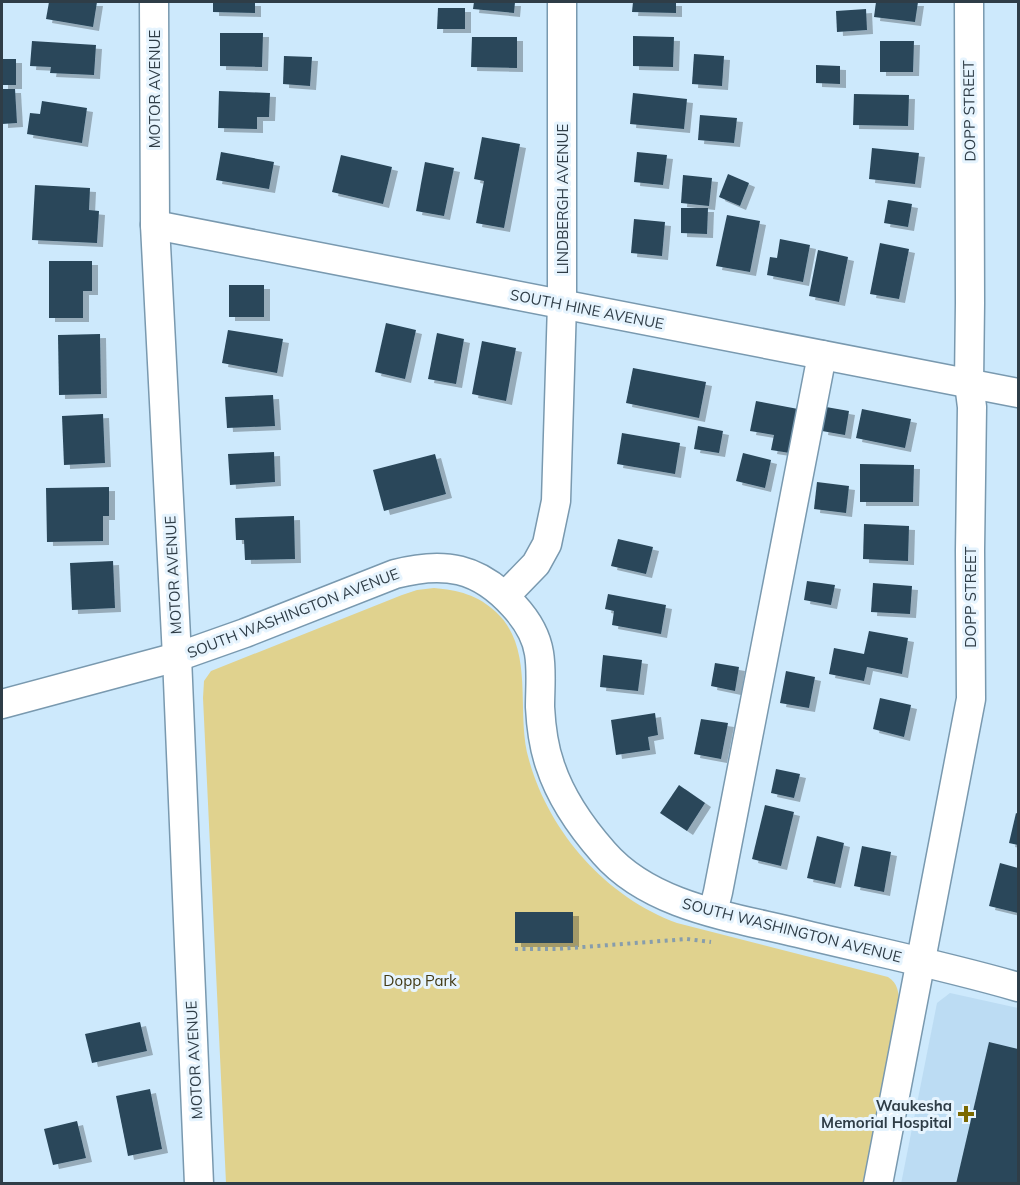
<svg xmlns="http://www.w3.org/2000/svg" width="1020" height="1185" viewBox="0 0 1020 1185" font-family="Mulish,sans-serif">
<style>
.built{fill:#bcdcf3}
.green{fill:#e0d28e}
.building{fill:#29475a;filter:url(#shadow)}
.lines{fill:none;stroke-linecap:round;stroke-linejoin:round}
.minor-casing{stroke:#7999af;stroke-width:31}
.path{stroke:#879dac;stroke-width:4;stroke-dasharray:3 4.5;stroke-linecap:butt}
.minor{stroke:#fff;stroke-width:28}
.poi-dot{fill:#7a6800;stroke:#e6f4fe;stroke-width:2}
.labels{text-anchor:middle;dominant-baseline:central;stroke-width:6;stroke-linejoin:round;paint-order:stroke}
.street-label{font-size:15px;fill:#2f3d47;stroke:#e6f4fe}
.park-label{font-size:15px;fill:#413914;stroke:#e6f4fe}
.poi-label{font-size:15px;font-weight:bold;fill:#2f3d47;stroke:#e6f4fe;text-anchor:end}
</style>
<defs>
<filter id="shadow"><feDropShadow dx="6" dy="4" stdDeviation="0" flood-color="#0004"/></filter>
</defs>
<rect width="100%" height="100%" fill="#cde9fc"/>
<path class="built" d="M 950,993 L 1018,1008 L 1018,1183 L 901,1184 L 937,1003 Z"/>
<path class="green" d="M 434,588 C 458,590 478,595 496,612 C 536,649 515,713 529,760 C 549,832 606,897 677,923 L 888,977 C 898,983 899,993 899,1005 L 865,1183 L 226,1183 L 203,698 L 204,681 L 211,671 L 402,595 L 417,590 Z"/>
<g class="building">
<path d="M 49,2 L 97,2 L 93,27 L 46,19 Z"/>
<path d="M 213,2 L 255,2 L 255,13 L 213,12 Z"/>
<path d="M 474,2 L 515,2 L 514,13 L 473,9 Z"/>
<path d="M 633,2 L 676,2 L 676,13 L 632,12 Z"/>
<path d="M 876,2 L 918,2 L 915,22 L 874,17 Z"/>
<path d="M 438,8 L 465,8 L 465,29 L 437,29 Z"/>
<path d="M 866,9 L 867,30 L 837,32 L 836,11 Z"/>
<path d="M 220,33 L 263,33 L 262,67 L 220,66 Z"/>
<path d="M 633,36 L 674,37 L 673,67 L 633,66 Z"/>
<path d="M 472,37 L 517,37 L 517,68 L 471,67 Z"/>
<path d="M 32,41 L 96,45 L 94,75 L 50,73 L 51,67 L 30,66 Z"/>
<path d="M 880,41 L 914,41 L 913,72 L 880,72 Z"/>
<path d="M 694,54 L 724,56 L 722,86 L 692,84 Z"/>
<path d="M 284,56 L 312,57 L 310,86 L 283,84 Z"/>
<rect x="2" y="59" width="14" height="26"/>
<path d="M 816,65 L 840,66 L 840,84 L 816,83 Z"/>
<path d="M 2,89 L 15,89 L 17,123 L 2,124 Z"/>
<path d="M 219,91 L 270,93 L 269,117 L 257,117 L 257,129 L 218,128 Z"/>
<path d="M 633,93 L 687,99 L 684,129 L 630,124 Z"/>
<path d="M 854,94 L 909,95 L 908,126 L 853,125 Z"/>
<path d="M 42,101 L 87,108 L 82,143 L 27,134 L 30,113 L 40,114 Z"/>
<path d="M 700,115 L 737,118 L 734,143 L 698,140 Z"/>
<path d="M 482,137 L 520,144 L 504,228 L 476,223 L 484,181 L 474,179 Z"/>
<path d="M 872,148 L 919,153 L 915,184 L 869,179 Z"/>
<path d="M 221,152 L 274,162 L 269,189 L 216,180 Z"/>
<path d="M 637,152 L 667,155 L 663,185 L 634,182 Z"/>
<path d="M 341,155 L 392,167 L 383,204 L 332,192 Z"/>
<path d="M 425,162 L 454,168 L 444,216 L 416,211 Z"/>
<path d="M 728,174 L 749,183 L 740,206 L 719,197 Z"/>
<path d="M 683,175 L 712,178 L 709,206 L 681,203 Z"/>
<path d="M 35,185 L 90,188 L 89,210 L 99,211 L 97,243 L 32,240 Z"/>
<path d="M 888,200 L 912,204 L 908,227 L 884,223 Z"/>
<path d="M 681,208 L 708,208 L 707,234 L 681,233 Z"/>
<path d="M 727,215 L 760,221 L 750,272 L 716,266 Z"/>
<path d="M 634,219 L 665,222 L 662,256 L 631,253 Z"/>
<path d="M 780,239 L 810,245 L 803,282 L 767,275 L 770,257 L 777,258 Z"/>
<path d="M 880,243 L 909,249 L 899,299 L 870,294 Z"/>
<path d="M 818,250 L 848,257 L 839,302 L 809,296 Z"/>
<path d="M 49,261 L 92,261 L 92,291 L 83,291 L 83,318 L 49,318 Z"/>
<rect x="229" y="285" width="35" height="32"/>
<path d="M 386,323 L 416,330 L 405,379 L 375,372 Z"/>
<path d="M 228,330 L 283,339 L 277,373 L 222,363 Z"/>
<path d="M 437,333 L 464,339 L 456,384 L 428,379 Z"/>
<path d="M 100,334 L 101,394 L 59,395 L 58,335 Z"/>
<path d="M 482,341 L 516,348 L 506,401 L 472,394 Z"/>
<path d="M 633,368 L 706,382 L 699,418 L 626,403 Z"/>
<path d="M 273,395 L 275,426 L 227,428 L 225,397 Z"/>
<path d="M 756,401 L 798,409 L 790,453 L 771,450 L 774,435 L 750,431 Z"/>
<path d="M 826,407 L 849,411 L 845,435 L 822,431 Z"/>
<path d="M 862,409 L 911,419 L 905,448 L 856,438 Z"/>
<path d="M 103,414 L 105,463 L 64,465 L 62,416 Z"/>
<path d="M 698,426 L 723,431 L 719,453 L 694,449 Z"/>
<path d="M 622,433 L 680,443 L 675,474 L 617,464 Z"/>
<path d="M 274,452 L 275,482 L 230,485 L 228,454 Z"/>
<path d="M 743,453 L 771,460 L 765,488 L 736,481 Z"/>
<path d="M 435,454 L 446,494 L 384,511 L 373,470 Z"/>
<path d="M 860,464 L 914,465 L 913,502 L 860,502 Z"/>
<path d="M 817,482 L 849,486 L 846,513 L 814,509 Z"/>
<path d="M 109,487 L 109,516 L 103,516 L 103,541 L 47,542 L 46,488 Z"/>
<path d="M 294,516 L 295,559 L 245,560 L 244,540 L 236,540 L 235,518 Z"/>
<path d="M 864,524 L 909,526 L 908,561 L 863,559 Z"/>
<path d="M 618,539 L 653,547 L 646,574 L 611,566 Z"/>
<path d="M 113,561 L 115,608 L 72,610 L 70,563 Z"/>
<path d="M 807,581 L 835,585 L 831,605 L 804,600 Z"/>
<path d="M 873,583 L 912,586 L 910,614 L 871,612 Z"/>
<path d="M 608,594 L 666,605 L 661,634 L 612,625 L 614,611 L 605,609 Z"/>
<path d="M 869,631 L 908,638 L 902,674 L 867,667 L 864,681 L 829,674 L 834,648 L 864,654 Z"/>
<path d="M 603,655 L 642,660 L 638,691 L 600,687 Z"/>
<path d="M 715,663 L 739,667 L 735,691 L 711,686 Z"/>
<path d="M 786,671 L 815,677 L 809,708 L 780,703 Z"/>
<path d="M 880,698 L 911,705 L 904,737 L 873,729 Z"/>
<path d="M 655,713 L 658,735 L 648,737 L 650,750 L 616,755 L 611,720 Z"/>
<path d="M 701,719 L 728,723 L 721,759 L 694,754 Z"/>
<path d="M 776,769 L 800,774 L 794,798 L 771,793 Z"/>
<path d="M 679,785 L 705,803 L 687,831 L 660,813 Z"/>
<path d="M 765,805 L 794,812 L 781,866 L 752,859 Z"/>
<path d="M 1016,813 L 1018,814 L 1018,845 L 1009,843 Z"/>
<path d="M 817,836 L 844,843 L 835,884 L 807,878 Z"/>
<path d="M 862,846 L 891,852 L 884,892 L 854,886 Z"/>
<path d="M 1000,863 L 1018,868 L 1018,913 L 989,906 Z"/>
<rect x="515" y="912" width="58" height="31"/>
<path d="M 140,1022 L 147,1051 L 92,1063 L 85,1034 Z"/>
<path d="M 989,1042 L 1018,1049 L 1018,1184 L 956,1184 Z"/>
<path d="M 150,1089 L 162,1149 L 128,1156 L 116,1096 Z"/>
<path d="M 77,1121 L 86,1158 L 53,1165 L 44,1129 Z"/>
</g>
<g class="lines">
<defs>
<g id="minor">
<path d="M 154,2 L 155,225 L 177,657 L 199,1184"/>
<path d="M 155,225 L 1018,393"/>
<path d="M 505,596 L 536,564 L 547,544 L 556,501 L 562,304 L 562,2"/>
<path d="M 2,704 L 177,657 L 245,633 L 395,574 C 444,561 479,567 514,606 C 526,619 536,634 539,653 C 542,671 540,689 540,707 C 541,726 544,748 550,765 C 561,799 581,827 604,853 C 651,907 733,917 798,933 C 872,951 946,966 1018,987"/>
<path d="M 713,912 L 718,892 L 822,355"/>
<path d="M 878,1184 L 971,699 L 970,551 L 972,407 L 969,383 L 970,303 L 969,2"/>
</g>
</defs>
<use href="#minor" class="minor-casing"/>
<path class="path" d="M 515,949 L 558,949 L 687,939 L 711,942"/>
<use href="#minor" class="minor"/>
</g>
<path class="poi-dot" d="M963 1105h6v6h6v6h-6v6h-6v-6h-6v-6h6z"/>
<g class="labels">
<g class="street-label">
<text transform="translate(154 89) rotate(-90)">MOTOR AVENUE</text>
<text transform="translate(969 111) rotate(-91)">DOPP STREET</text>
<text transform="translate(562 199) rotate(-90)">LINDBERGH AVENUE</text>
<text transform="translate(587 309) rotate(11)">SOUTH HINE AVENUE</text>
<text transform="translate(173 575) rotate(-93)">MOTOR AVENUE</text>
<text transform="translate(970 597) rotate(-90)">DOPP STREET</text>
<text transform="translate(293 613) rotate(-21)">SOUTH WASHINGTON AVENUE</text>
<text transform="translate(792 930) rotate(14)">SOUTH WASHINGTON AVENUE</text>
<text transform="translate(194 1060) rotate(-93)">MOTOR AVENUE</text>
</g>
<g class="park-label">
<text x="420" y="980">Dopp Park</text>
</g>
<g class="poi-label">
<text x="952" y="1105">Waukesha<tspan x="952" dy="17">Memorial Hospital</tspan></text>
</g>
</g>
<rect width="1020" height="1185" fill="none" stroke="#2f3d47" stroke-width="6"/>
</svg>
